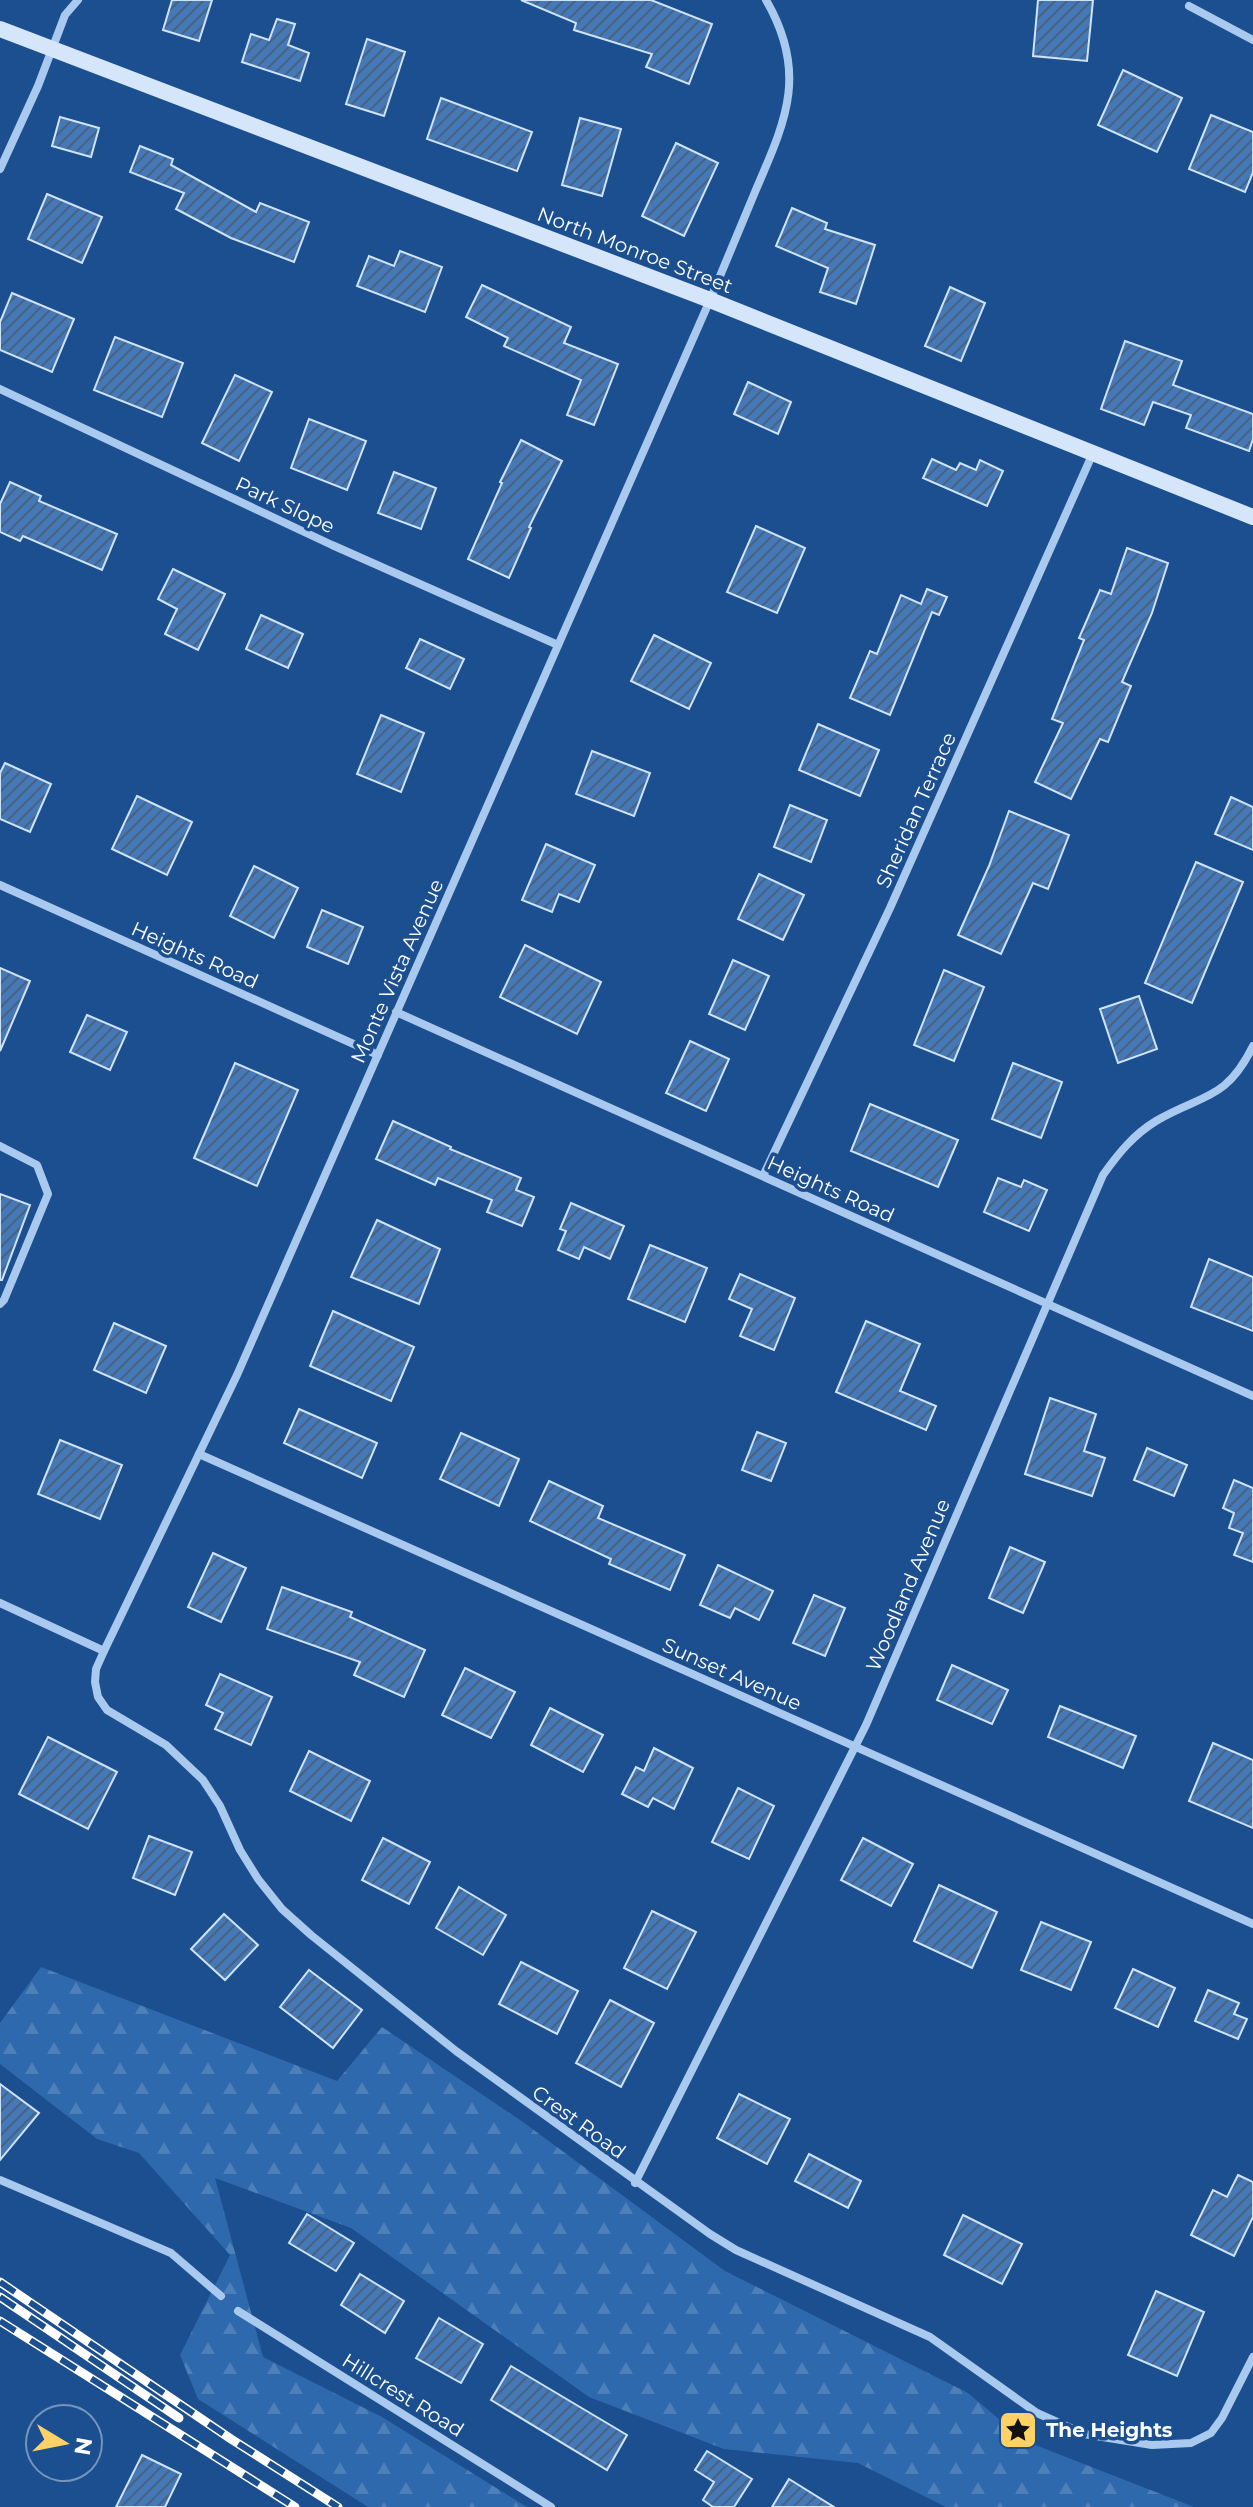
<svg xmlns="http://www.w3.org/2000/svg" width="1253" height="2507" viewBox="0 0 1253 2507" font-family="Montserrat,sans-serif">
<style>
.forest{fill:url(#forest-firs)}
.building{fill:url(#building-hatch);stroke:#cfe3fa;stroke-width:2}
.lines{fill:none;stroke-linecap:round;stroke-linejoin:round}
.minor{stroke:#a9c9ee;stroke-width:8}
.secondary{stroke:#d6e6fa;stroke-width:16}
.rail-casing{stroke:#fff;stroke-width:9}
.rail{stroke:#1b4f8f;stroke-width:6;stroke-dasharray:18;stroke-linecap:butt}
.labels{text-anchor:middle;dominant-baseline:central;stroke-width:7;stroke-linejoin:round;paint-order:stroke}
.street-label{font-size:20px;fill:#fff;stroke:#1b4f8f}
.poi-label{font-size:20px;font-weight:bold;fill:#fff;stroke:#1b4f8f;text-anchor:start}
</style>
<defs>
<pattern id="forest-firs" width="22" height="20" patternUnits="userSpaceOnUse" patternTransform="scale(2)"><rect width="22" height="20" fill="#2e69ad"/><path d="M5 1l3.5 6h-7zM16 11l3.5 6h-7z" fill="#4d80b9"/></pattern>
<pattern id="building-hatch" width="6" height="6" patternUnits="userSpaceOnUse" patternTransform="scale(2)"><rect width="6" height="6" fill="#4478b7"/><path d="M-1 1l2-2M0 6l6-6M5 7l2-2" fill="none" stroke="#486282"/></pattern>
</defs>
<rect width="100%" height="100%" fill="#1b4f8f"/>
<path class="forest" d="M 41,1967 L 337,2081 L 382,2027 L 523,2122 L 725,2271 L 968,2393 L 1025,2441 L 1194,2507 L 946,2507 L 858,2463 L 724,2449 L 589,2397 L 351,2228 L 215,2178 L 263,2357 L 382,2417 L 527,2507 L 368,2507 L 198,2399 L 180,2355 L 230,2255 L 139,2153 L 97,2139 L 0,2064 L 0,2023 Z"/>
<g class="building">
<path d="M 172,0 L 212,0 L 199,41 L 163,30 Z"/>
<path d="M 521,0 L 651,0 L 712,24 L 689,84 L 646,67 L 652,54 L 574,30 L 576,23 Z"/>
<path d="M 1038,0 L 1093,0 L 1087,61 L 1033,56 Z"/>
<path d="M 277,19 L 295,24 L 288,45 L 309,53 L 300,81 L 242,62 L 251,34 L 269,40 Z"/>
<path d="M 367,39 L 405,52 L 384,116 L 346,104 Z"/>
<path d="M 1123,70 L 1182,98 L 1157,152 L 1098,125 Z"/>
<path d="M 441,98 L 532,132 L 517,171 L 427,139 Z"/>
<path d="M 1211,115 L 1253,132 L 1253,172 L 1245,192 L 1189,169 Z"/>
<path d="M 60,117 L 99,128 L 91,157 L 52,146 Z"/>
<path d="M 580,118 L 621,129 L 602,196 L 562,185 Z"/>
<path d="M 676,143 L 718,163 L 684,236 L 642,216 Z"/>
<path d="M 140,146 L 173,159 L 171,165 L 256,212 L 260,203 L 309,222 L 294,262 L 231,238 L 176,209 L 184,193 L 130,172 Z"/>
<path d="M 47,194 L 102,217 L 82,263 L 28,239 Z"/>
<path d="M 792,208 L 827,223 L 825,229 L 875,245 L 856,304 L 820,292 L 828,268 L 776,246 Z"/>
<path d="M 400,251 L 442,267 L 425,312 L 357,286 L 369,256 L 394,266 Z"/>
<path d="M 482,285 L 571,327 L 564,343 L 618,364 L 594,425 L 567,415 L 581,380 L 504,346 L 508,338 L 466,317 Z"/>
<path d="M 950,287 L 985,303 L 961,361 L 925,346 Z"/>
<path d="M 12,293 L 74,319 L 52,372 L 0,350 L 0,322 Z"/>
<path d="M 115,337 L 183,363 L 162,417 L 94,390 Z"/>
<path d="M 1125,341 L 1182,361 L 1173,385 L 1253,414 L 1253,439 L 1249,451 L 1186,428 L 1191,415 L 1153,402 L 1144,425 L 1101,409 Z"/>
<path d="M 235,375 L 272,392 L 239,461 L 202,443 Z"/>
<path d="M 748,382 L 791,402 L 778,434 L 734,414 Z"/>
<path d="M 309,419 L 366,441 L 347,490 L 291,468 Z"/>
<path d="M 521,440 L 562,461 L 529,527 L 531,528 L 509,578 L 468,559 L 502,483 L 500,482 Z"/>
<path d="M 932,459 L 956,470 L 960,463 L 976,470 L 980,460 L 1003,471 L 987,506 L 923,478 Z"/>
<path d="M 394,472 L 436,488 L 421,529 L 378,513 Z"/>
<path d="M 10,482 L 41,496 L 39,501 L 117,534 L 102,570 L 23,536 L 20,541 L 0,532 L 0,504 Z"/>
<path d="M 756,526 L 805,548 L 777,613 L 727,592 Z"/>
<path d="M 1127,548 L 1168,563 L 1152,613 L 1122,682 L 1131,686 L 1108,742 L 1100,739 L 1071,799 L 1035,782 L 1063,723 L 1052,719 L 1084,640 L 1079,638 L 1100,590 L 1111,594 Z"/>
<path d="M 173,569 L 225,594 L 198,650 L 165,634 L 177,609 L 158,599 Z"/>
<path d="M 927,589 L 947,597 L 939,615 L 932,612 L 890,715 L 850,698 L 870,651 L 877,654 L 901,595 L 921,604 Z"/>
<path d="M 261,615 L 303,634 L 288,668 L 246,649 Z"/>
<path d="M 654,635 L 711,663 L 689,709 L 631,681 Z"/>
<path d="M 420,639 L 464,659 L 450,689 L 406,668 Z"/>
<path d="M 381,715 L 424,733 L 401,792 L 357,774 Z"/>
<path d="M 818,724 L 879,750 L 860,796 L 799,770 Z"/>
<path d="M 592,751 L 650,773 L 634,816 L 576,794 Z"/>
<path d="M 5,763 L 51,784 L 30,832 L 0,819 L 0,773 Z"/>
<path d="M 137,796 L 192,822 L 167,875 L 112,849 Z"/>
<path d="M 1231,797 L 1253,807 L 1253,850 L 1215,834 Z"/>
<path d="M 790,805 L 827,820 L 811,862 L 774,847 Z"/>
<path d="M 1009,811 L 1069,835 L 1048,889 L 1033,883 L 1001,954 L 958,935 L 989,866 Z"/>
<path d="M 546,844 L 595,865 L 579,902 L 559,894 L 552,912 L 522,900 Z"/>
<path d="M 1196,862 L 1243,882 L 1192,1003 L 1145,983 Z"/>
<path d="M 254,866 L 298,888 L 274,938 L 230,916 Z"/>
<path d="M 759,874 L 804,895 L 783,940 L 738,919 Z"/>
<path d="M 322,910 L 363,927 L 348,964 L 307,947 Z"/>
<path d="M 525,945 L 601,982 L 577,1034 L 500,997 Z"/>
<path d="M 733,960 L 769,976 L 745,1030 L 709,1014 Z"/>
<path d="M 0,968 L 30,981 L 0,1051 Z"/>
<path d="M 944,970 L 984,987 L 954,1061 L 914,1045 Z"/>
<path d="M 1139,996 L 1157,1049 L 1118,1063 L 1100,1009 Z"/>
<path d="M 87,1015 L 127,1032 L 110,1070 L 70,1052 Z"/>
<path d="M 690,1041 L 729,1059 L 706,1111 L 666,1093 Z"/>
<path d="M 235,1063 L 298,1090 L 257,1186 L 194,1158 Z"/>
<path d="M 1013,1063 L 1062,1082 L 1041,1138 L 992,1119 Z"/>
<path d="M 870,1104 L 958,1140 L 938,1187 L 851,1151 Z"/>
<path d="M 393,1121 L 451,1147 L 450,1149 L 521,1178 L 516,1190 L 534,1197 L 522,1226 L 487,1212 L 492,1200 L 438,1178 L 435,1185 L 376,1159 Z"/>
<path d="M 998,1178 L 1021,1187 L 1024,1180 L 1047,1190 L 1029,1231 L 984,1212 Z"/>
<path d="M 0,1194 L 30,1205 L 2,1280 L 0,1280 Z"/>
<path d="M 571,1203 L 624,1226 L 610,1259 L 584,1247 L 579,1259 L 558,1250 L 566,1231 L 560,1229 Z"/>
<path d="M 377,1220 L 440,1249 L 419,1304 L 351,1277 Z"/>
<path d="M 650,1245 L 707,1268 L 685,1322 L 628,1299 Z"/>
<path d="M 1209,1259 L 1253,1277 L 1253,1331 L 1191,1307 Z"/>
<path d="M 740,1274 L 795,1298 L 774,1350 L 740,1336 L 752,1309 L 729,1299 Z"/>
<path d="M 333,1311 L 414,1347 L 391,1401 L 310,1366 Z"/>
<path d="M 866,1321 L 920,1344 L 900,1391 L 936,1406 L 926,1430 L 836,1392 Z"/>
<path d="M 114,1323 L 166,1346 L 146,1393 L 94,1370 Z"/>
<path d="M 1050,1398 L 1096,1414 L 1084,1451 L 1105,1458 L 1092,1496 L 1025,1474 Z"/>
<path d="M 299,1409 L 377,1443 L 362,1478 L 284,1443 Z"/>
<path d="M 757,1432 L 786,1443 L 771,1481 L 742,1470 Z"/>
<path d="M 461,1433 L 519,1459 L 499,1506 L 440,1479 Z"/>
<path d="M 60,1440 L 122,1465 L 100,1519 L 38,1494 Z"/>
<path d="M 1147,1448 L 1187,1465 L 1174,1496 L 1134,1480 Z"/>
<path d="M 1234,1480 L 1253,1488 L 1253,1562 L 1234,1555 L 1243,1533 L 1229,1528 L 1234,1513 L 1223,1508 Z"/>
<path d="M 549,1481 L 603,1506 L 598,1518 L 685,1555 L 670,1590 L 609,1564 L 611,1559 L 530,1521 Z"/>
<path d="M 1010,1547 L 1045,1562 L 1023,1613 L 989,1598 Z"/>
<path d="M 213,1553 L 246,1568 L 221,1622 L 188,1607 Z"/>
<path d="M 718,1565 L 773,1591 L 759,1620 L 735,1608 L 730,1618 L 700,1605 Z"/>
<path d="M 282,1587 L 352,1612 L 350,1617 L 425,1650 L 404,1697 L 354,1675 L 360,1662 L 267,1629 Z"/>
<path d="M 814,1595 L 845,1608 L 825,1656 L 793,1643 Z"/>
<path d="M 952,1665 L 1008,1690 L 992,1724 L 937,1700 Z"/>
<path d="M 465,1668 L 515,1692 L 491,1738 L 442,1715 Z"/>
<path d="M 220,1674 L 272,1697 L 251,1745 L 215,1729 L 223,1713 L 206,1705 Z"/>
<path d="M 1060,1706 L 1136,1736 L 1123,1768 L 1048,1737 Z"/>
<path d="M 550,1708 L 603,1735 L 583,1772 L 531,1745 Z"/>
<path d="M 48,1737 L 117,1772 L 88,1829 L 19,1794 Z"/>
<path d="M 1213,1743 L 1253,1760 L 1253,1828 L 1189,1801 Z"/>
<path d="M 654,1748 L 693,1768 L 674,1809 L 653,1798 L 648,1807 L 622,1794 L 636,1767 L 644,1771 Z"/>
<path d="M 309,1751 L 370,1781 L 351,1821 L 290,1791 Z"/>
<path d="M 738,1788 L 774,1806 L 749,1859 L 712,1842 Z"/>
<path d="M 149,1836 L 192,1852 L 175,1895 L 133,1878 Z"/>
<path d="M 383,1838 L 430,1862 L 409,1904 L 362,1880 Z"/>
<path d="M 863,1838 L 913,1864 L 891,1906 L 841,1880 Z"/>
<path d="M 939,1885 L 997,1912 L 972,1968 L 914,1941 Z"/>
<path d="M 459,1887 L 506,1915 L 483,1955 L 436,1928 Z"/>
<path d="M 652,1911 L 696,1932 L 667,1989 L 624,1968 Z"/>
<path d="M 224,1914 L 258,1945 L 225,1980 L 191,1949 Z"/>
<path d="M 1041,1922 L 1091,1942 L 1071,1990 L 1021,1970 Z"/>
<path d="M 521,1962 L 578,1991 L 557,2034 L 499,2004 Z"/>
<path d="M 1133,1969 L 1175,1988 L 1158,2027 L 1115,2008 Z"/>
<path d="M 309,1970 L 362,2010 L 333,2048 L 280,2007 Z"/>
<path d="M 1208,1990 L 1239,2003 L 1234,2014 L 1247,2019 L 1238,2039 L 1195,2021 Z"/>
<path d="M 610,2000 L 654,2023 L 621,2087 L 576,2063 Z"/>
<path d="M 0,2084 L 39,2113 L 0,2160 Z"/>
<path d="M 739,2094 L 790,2119 L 767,2164 L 717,2138 Z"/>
<path d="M 809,2154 L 861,2181 L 848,2208 L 795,2181 Z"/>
<path d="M 1238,2175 L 1253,2182 L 1253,2217 L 1234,2256 L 1191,2235 L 1213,2190 L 1227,2197 Z"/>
<path d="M 307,2214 L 354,2243 L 336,2271 L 289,2243 Z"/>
<path d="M 963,2215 L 1022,2244 L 1002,2284 L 944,2255 Z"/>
<path d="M 360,2274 L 404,2301 L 385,2333 L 341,2305 Z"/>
<path d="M 1156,2291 L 1204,2312 L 1177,2376 L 1128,2355 Z"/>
<path d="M 439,2318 L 483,2344 L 461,2383 L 416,2358 Z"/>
<path d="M 511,2366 L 627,2435 L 607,2470 L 491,2400 Z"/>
<path d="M 707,2451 L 752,2479 L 734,2507 L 713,2507 L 703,2500 L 714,2482 L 695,2470 Z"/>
<path d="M 142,2455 L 181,2474 L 165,2507 L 116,2507 Z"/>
<path d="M 789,2479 L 834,2507 L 772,2507 Z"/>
</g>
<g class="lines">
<g class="minor">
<path d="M 766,0 C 809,74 785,122 755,192 C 740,228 725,264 710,300 L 237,1375 L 104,1651 L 96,1669 L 95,1682 L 98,1697 L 107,1710 L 166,1745 L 203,1780 L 220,1806 L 240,1850 L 258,1879 L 282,1909 L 311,1935 L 456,2051 L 710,2234 L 736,2250 L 930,2337 L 1037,2413 L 1084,2434 L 1152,2445 L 1191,2443 L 1211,2433 L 1222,2418 L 1253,2357"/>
<path d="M 1189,6 L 1253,40"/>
<path d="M 0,169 L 38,86 L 65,15 L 78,0"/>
<path d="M 0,389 L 332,545 L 558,645"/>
<path d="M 0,885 L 378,1055"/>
<path d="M 396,1012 L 1253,1396"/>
<path d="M 0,1146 L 37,1165 L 48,1194 L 4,1300 L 0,1304"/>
<path d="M 763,1176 L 890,908 L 1093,453"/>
<path d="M 199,1454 L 1253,1924"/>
<path d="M 0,1603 L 104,1651"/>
<path d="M 0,2180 L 171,2253 L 221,2296"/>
<path d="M 635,2183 L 866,1725 L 1103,1175 C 1118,1154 1133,1135 1156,1121 C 1202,1094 1226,1101 1253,1046"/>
<path d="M 238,2311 L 551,2507"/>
</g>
<path class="secondary" d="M 0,29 L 710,300 L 1253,517"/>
<defs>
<g id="rail">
<path d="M 0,2282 L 231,2439 L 338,2507"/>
<path d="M 0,2297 L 179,2418"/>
<path d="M 0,2321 L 295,2507"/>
</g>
</defs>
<use href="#rail" class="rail-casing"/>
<use href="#rail" class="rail"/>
</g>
<defs>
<symbol id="sight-square" viewBox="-11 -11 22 22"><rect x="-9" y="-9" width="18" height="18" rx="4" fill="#ffd166" stroke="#1b4f8f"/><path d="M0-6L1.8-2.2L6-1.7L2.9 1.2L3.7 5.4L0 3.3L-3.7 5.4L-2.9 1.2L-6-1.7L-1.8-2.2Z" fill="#111"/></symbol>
</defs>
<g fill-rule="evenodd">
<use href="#sight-square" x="996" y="2408" width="44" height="44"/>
</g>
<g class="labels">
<g class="street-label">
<text transform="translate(635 250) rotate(21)">North Monroe Street</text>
<text transform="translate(285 505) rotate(25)">Park Slope</text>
<text transform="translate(916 810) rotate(-66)">Sheridan Terrace</text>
<text transform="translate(195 955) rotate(24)">Heights Road</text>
<text transform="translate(397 971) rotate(-66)">Monte Vista Avenue</text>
<text transform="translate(831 1189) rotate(24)">Heights Road</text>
<text transform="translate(908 1585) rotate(-67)">Woodland Avenue</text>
<text transform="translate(732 1674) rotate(24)">Sunset Avenue</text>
<text transform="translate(579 2122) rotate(36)">Crest Road</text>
<text transform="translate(403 2395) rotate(32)">Hillcrest Road</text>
</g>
<g class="poi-label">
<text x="1046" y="2430">The Heights</text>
</g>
</g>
<g transform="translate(64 2443) rotate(100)"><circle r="38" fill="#1b4f8f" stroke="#7695bc" stroke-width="2"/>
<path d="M0-6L14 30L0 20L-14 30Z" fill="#ffd166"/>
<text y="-12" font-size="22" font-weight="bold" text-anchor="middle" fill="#ffffff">N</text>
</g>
</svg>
